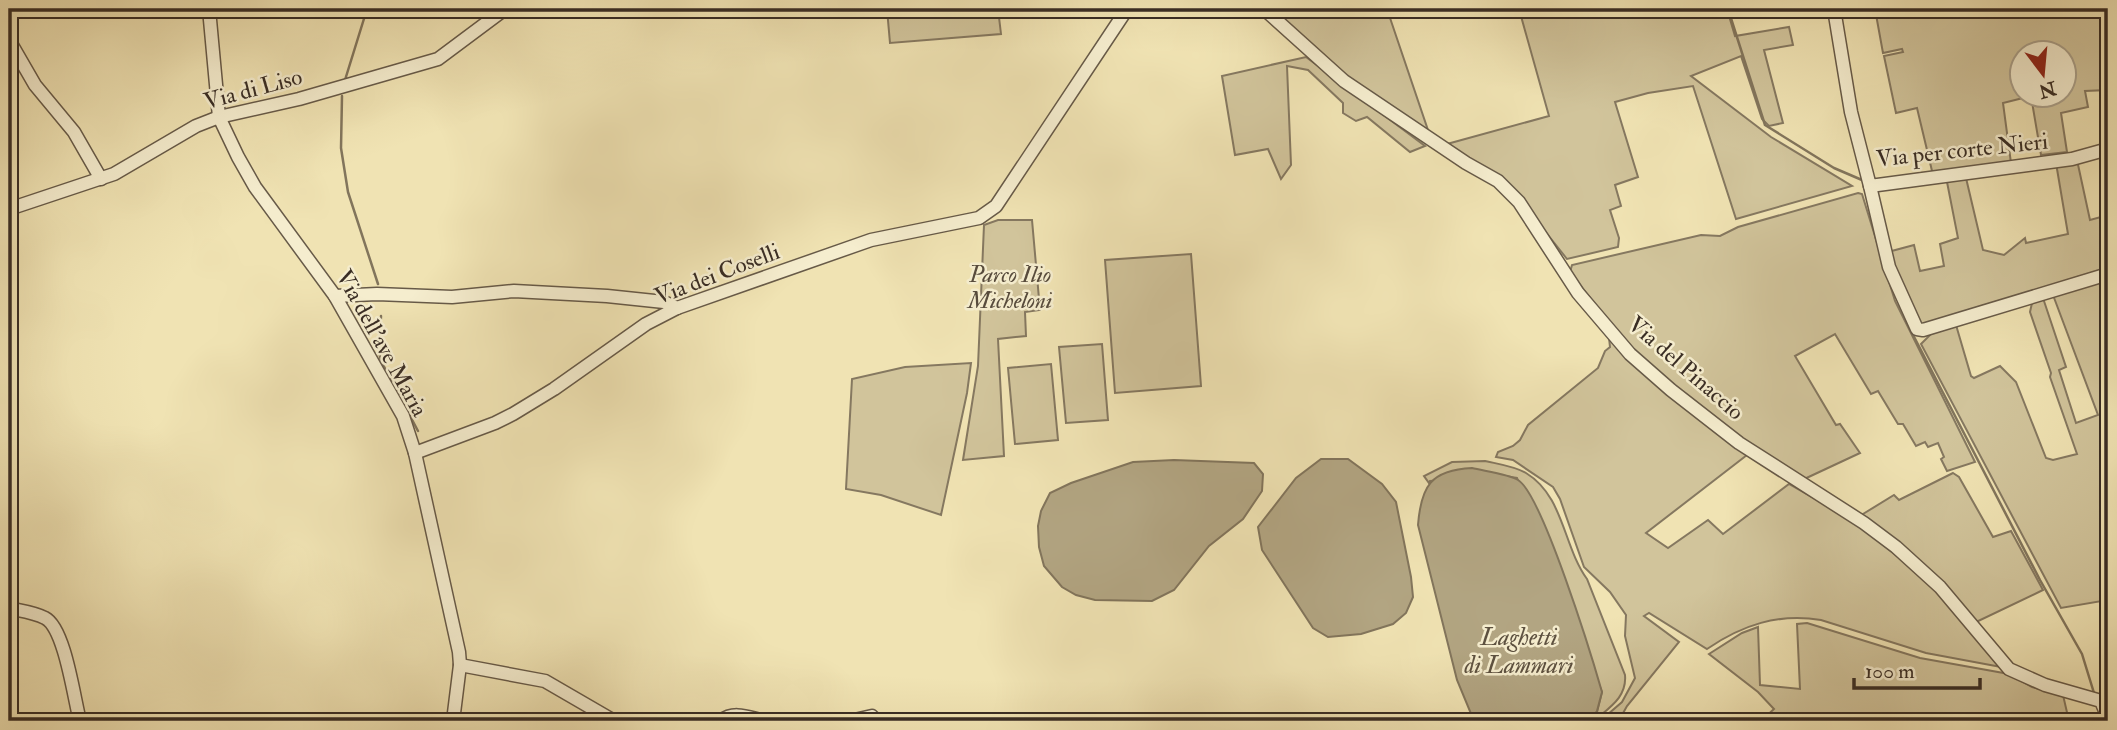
<svg xmlns="http://www.w3.org/2000/svg" width="2117" height="730" viewBox="0 0 2117 730" font-family="'IM FELL Double Pica',serif">
<style>
.green{fill:#d1c49b;stroke:#857860;stroke-width:2;fill-rule:evenodd}
.water{fill:#b2a582;stroke:#82755c;stroke-width:2}
.lines{fill:none;stroke-linecap:round;stroke-linejoin:round}
.stream{stroke:#82755c;stroke-width:2.5}
.minor-casing{stroke:#675a48;stroke-width:15}
.minor{stroke:#f5edce;stroke-width:12}
.labels{text-anchor:middle;dominant-baseline:central;stroke-width:5;stroke-linejoin:round;paint-order:stroke}
.street-label{font-size:23px;fill:#392d24;stroke:#f5edce}
.park-label{font-size:23px;font-style:italic;fill:#574b3c;stroke:#f5edce}
.water-label{font-size:24px;font-style:italic;fill:#5d5140;stroke:#f5edce}
</style>
<rect width="100%" height="100%" fill="#f0e3b3"/>
<filter id="stains"><feTurbulence type="fractalNoise" baseFrequency=".00286" numOctaves="4"/><feColorMatrix values="0 0 0 0 .2 0 0 0 0 .09 0 0 0 0 .02 0 0 0 .5 -.17"/></filter>
<radialGradient id="worn" r=".72"><stop offset=".6" stop-color="#630" stop-opacity="0"/><stop offset="1" stop-color="#630" stop-opacity=".3"/></radialGradient>
<g class="green">
<path d="M 887,9 L 998,9 L 1001,34 L 890,43 Z"/>
<path d="M 1272,9 L 1409,9 L 1389,15 L 1432,142 L 1341,77 Z"/>
<path d="M 1519,9 L 1727,9 L 1735,36 L 1789,27 L 1793,45 L 1764,50 L 1783,123 L 1769,126 L 1762,119 L 1741,56 L 1691,76 L 1771,137 L 1852,186 L 1736,219 L 1693,86 L 1648,93 L 1615,102 L 1638,177 L 1615,185 L 1621,206 L 1610,210 L 1619,238 L 1618,247 L 1567,259 L 1524,205 L 1447,144 L 1549,116 Z"/>
<path d="M 1875,9 L 2108,9 L 2108,90 L 2085,91 L 2088,107 L 2061,113 L 2067,152 L 2041,155 L 2031,96 L 2003,103 L 2011,163 L 1933,175 L 1917,108 L 1896,113 L 1884,56 L 1903,52 L 1902,49 L 1883,53 ZM 2022,52 L 2064,52 L 2064,94 L 2022,94 Z"/>
<path d="M 1306,57 L 1425,146 L 1410,152 L 1367,117 L 1356,121 L 1343,113 L 1343,103 L 1308,70 L 1287,66 L 1291,165 L 1281,179 L 1268,149 L 1235,155 L 1222,76 Z"/>
<path d="M 2077,160 L 2090,220 L 2108,215 L 2108,272 L 1922,327 L 1888,252 L 1914,245 L 1920,271 L 1944,266 L 1940,244 L 1958,238 L 1947,182 L 1966,178 L 1983,250 L 2004,255 L 2025,238 L 2026,243 L 2068,234 L 2056,163 Z"/>
<path d="M 1858,193 L 1862,194 L 1895,301 L 1975,462 L 1947,471 L 1941,459 L 1944,457 L 1938,443 L 1928,447 L 1925,442 L 1916,446 L 1903,424 L 1898,424 L 1878,391 L 1871,394 L 1835,334 L 1795,356 L 1836,425 L 1840,424 L 1860,453 L 1800,481 L 1728,431 L 1636,356 L 1570,272 L 1572,265 L 1701,235 L 1720,236 L 1738,227 Z"/>
<path d="M 998,220 L 1032,220 L 1040,310 L 1025,312 L 1026,336 L 998,339 L 1004,456 L 963,460 L 978,366 L 984,225 Z"/>
<path d="M 1191,254 L 1201,386 L 1115,393 L 1105,260 Z"/>
<path d="M 2108,279 L 2108,600 L 2061,608 L 1921,344 L 1932,333 L 1956,325 L 1971,376 L 1974,378 L 2000,366 L 2016,382 L 2046,458 L 2053,460 L 2077,454 L 2050,377 L 2051,373 L 2030,312 L 2032,303 L 2043,298 L 2066,367 L 2059,370 L 2076,423 L 2098,415 L 2053,295 Z"/>
<path d="M 1609,338 L 1747,455 L 1646,533 L 1668,548 L 1708,520 L 1723,534 L 1789,484 L 1852,520 L 1932,584 L 2001,667 L 1926,653 L 1821,620 C 1778,613 1742,625 1707,649 L 1649,613 L 1644,616 L 1679,642 L 1627,706 L 1622,715 L 1615,721 L 1600,721 L 1622,702 L 1635,678 L 1625,636 L 1626,615 L 1610,592 L 1584,567 L 1560,499 L 1553,487 L 1513,460 L 1496,457 L 1498,452 L 1513,446 L 1520,440 L 1528,425 L 1598,368 L 1605,351 L 1610,347 Z"/>
<path d="M 1102,344 L 1108,420 L 1066,423 L 1059,347 Z"/>
<path d="M 971,363 L 967,393 L 941,515 L 881,495 L 846,489 L 852,379 L 905,367 Z"/>
<path d="M 1051,364 L 1058,440 L 1015,444 L 1008,368 Z"/>
<path d="M 1485,461 C 1498,464 1514,466 1526,473 C 1564,496 1563,546 1587,579 L 1625,675 C 1627,697 1610,707 1595,720 L 1602,692 L 1517,478 L 1504,476 L 1430,481 L 1429,483 L 1424,476 L 1452,462 Z"/>
<path d="M 1953,473 L 1959,477 L 1993,537 L 2011,531 L 2043,590 L 1972,624 L 1863,519 L 1863,514 L 1894,495 L 1899,500 Z"/>
<path d="M 1807,623 L 1920,658 L 2009,674 L 2032,687 L 2063,695 L 2069,721 L 1761,721 L 1774,709 L 1758,692 L 1709,654 L 1742,633 L 1758,627 L 1760,685 L 1800,689 L 1797,624 Z"/>
</g>
<g class="water">
<path d="M 1321,459 L 1348,459 L 1382,484 L 1396,502 L 1411,577 L 1413,597 L 1406,613 L 1393,624 L 1361,634 L 1328,637 L 1313,628 L 1262,550 L 1258,527 L 1296,478 Z"/>
<path d="M 1174,460 L 1254,463 L 1263,474 L 1262,491 L 1243,519 L 1209,546 L 1174,590 L 1152,601 L 1095,600 L 1076,595 L 1062,587 L 1044,566 L 1039,547 L 1038,526 L 1041,511 L 1050,493 L 1071,483 L 1133,462 Z"/>
<path d="M 1472,468 C 1484,471 1509,474 1518,480 C 1542,494 1592,657 1602,692 L 1597,711 L 1589,721 L 1474,721 L 1457,680 L 1418,525 C 1421,486 1431,470 1472,468 Z"/>
</g>
<g class="lines">
<g class="stream">
<path d="M 1728,9 L 1765,125 L 1834,168 L 1862,180"/>
<path d="M 345,80 L 367,9"/>
<path d="M 342,96 L 341,148 L 348,192 L 378,284"/>
<path d="M 1900,305 L 1907,322"/>
<path d="M 381,316 L 379,352 L 381,361 L 418,431"/>
<path d="M 1911,331 L 2040,580 L 2082,654 L 2094,693"/>
</g>
<defs>
<g id="minor">
<path d="M 209,9 L 219,117 L 238,157 L 255,187 L 335,296 L 403,416 L 415,453 L 459,652 L 460,665 L 453,721"/>
<path d="M 1264,9 L 1344,81 L 1466,163 L 1498,181 L 1519,202 L 1578,293 L 1630,354 L 1671,390 L 1739,443 L 1864,523 L 1896,547 L 1940,587 L 2009,669 L 2045,685 L 2101,701 L 2108,718"/>
<path d="M 1834,9 L 1851,112 L 1870,186 L 2072,159 L 2108,149"/>
<path d="M 9,40 L 35,85 L 74,132 L 101,179"/>
<path d="M 1870,186 L 1889,267 L 1917,329 L 1923,330 L 2108,274"/>
<path d="M 9,209 L 114,174 L 196,126 L 219,117 L 299,99 L 438,59 L 505,9"/>
<path d="M 335,296 L 377,294 L 452,297 L 514,291 L 607,296 L 664,302 L 677,308"/>
<path d="M 415,453 L 495,423 L 513,414 L 554,389 L 646,324 L 677,308 L 871,240 L 979,218 L 996,206 L 1127,9"/>
<path d="M 9,606 L 13,609 C 23,611 36,613 45,618 C 65,628 74,699 80,721"/>
<path d="M 460,665 L 545,681 L 614,721"/>
<path d="M 721,721 C 734,710 750,718 765,721"/>
<path d="M 850,721 L 872,716"/>
</g>
</defs>
<use href="#minor" class="minor-casing"/>
<use href="#minor" class="minor"/>
</g>
<g class="labels">
<g class="street-label">
<text transform="translate(253 89) rotate(-15)">Via di Liso</text>
<text transform="translate(1962 150) rotate(-6)">Via per corte Nieri</text>
<text transform="translate(717 274) rotate(-21)">Via dei Coselli</text>
<text transform="translate(382 343) rotate(61)">Via dell'ave Maria</text>
<text transform="translate(1686 368) rotate(41)">Via del Pinaccio</text>
</g>
<g class="park-label">
<text x="1010" y="274">Parco Ilio<tspan x="1010" dy="26">Micheloni</tspan></text>
</g>
<g class="water-label">
<text x="1519" y="637">Laghetti<tspan x="1519" dy="28">di Lammari</tspan></text>
</g>
</g>
<rect width="2117" height="730" fill="none" stroke="#f0e3b3" stroke-width="35"/>
<rect x="10" y="10" width="2096" height="709" fill="none" stroke="#392d24" stroke-width="3.5"/>
<rect x="18" y="18" width="2082" height="695" fill="none" stroke="#392d24" stroke-width="2"/>
<g transform="translate(2043 74) rotate(164)"><circle r="33" fill="#f5edce" stroke="#aaa08a" stroke-width="2"/>
<path d="M0-5L12 26L0 18L-12 26Z" fill="#8f2418"/>
<text y="-10" font-size="19" font-weight="bold" text-anchor="middle" fill="#392d24">N</text>
</g>
<path d="M1854 678v10h126v-10" fill="none" stroke="#392d24" stroke-width="3.5"/>
<text x="1865" y="678" font-size="21" fill="#392d24" stroke="#f5edce" stroke-width="5" paint-order="stroke">100 m</text>
<rect width="100%" height="100%" filter="url(#stains)"/>
<rect width="100%" height="100%" fill="url(#worn)"/>
</svg>
